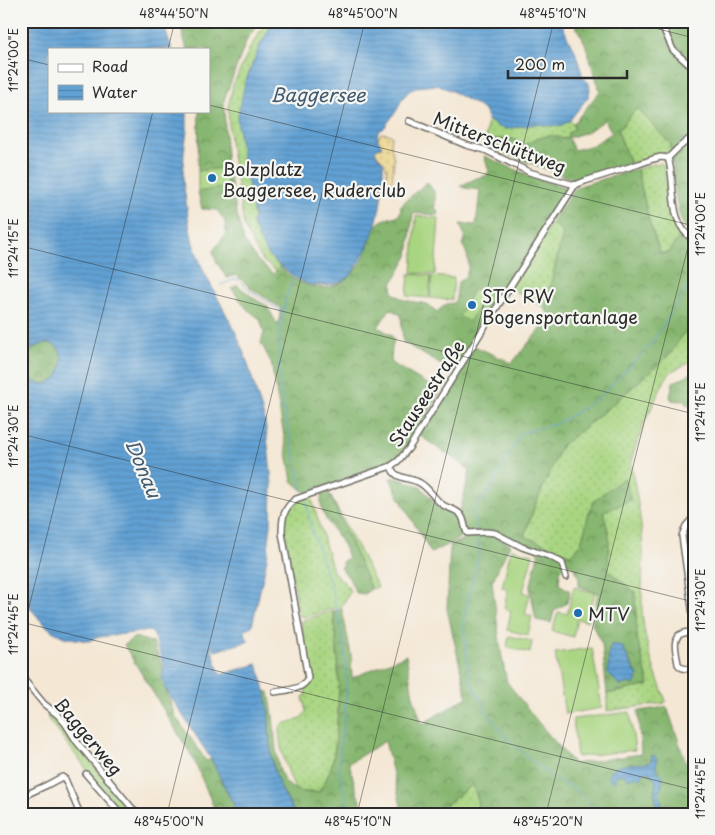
<svg xmlns="http://www.w3.org/2000/svg" width="715" height="835" viewBox="0 0 715 835" font-family="'Playpen Sans',sans-serif">
<style>
.grass{fill:url(#grass-dots);stroke:#6a8056}
.forest{fill:url(#forest-crowns);stroke:#58704d;fill-rule:evenodd}
.sand{fill:url(#sand-dots);stroke:#8c8264}
.pitch{fill:#a9d581;stroke:#6a8056}
.water{fill:url(#water-rules);stroke:#466680;fill-rule:evenodd}
.lines{fill:none;stroke-linecap:round;stroke-linejoin:round}
.stream{stroke:#62a1d4;stroke-width:1}
.minor-casing{stroke:#716d66;stroke-width:8}
.minor{stroke:#fff;stroke-width:5}
.ticks{fill:none;stroke:#2b2b2b;stroke-width:1;stroke-opacity:0.45}
.poi-dot{fill:#1f6fb2;stroke:#f6f6f2;stroke-width:2}
.labels{text-anchor:middle;dominant-baseline:central;stroke-width:4.5;stroke-linejoin:round;paint-order:stroke}
.street-label{font-size:18px;fill:#2b2b2b;stroke:#f6f6f2}
.poi-label{font-size:18px;fill:#2b2b2b;stroke:#f6f6f2;text-anchor:start}
.water-label{font-size:19px;font-style:italic;fill:#415a6f;stroke:#f6f6f2}
.neatline{fill:none;stroke:#2b2b2b;stroke-width:2}
.ticks-label{font-size:12px;text-anchor:middle;fill:#2b2b2b}
</style>
<defs>
<pattern id="grass-dots" width="8" height="8" patternUnits="userSpaceOnUse" patternTransform="scale(1.25)"><rect width="8" height="8" fill="#a9d581"/><path d="M2 2h.1M6 6h.1" fill="none" stroke="#92b770" stroke-width="1.8" stroke-linecap="round"/></pattern>
<pattern id="forest-crowns" width="20" height="18" patternUnits="userSpaceOnUse" patternTransform="scale(1.25)"><rect width="20" height="18" fill="#86b66f"/><path d="M2 6a3 3 0 1 1 6 0M12 15a3 3 0 1 1 6 0" fill="none" stroke="#6e945b"/></pattern>
<pattern id="sand-dots" width="8" height="8" patternUnits="userSpaceOnUse" patternTransform="scale(1.25)"><rect width="8" height="8" fill="#eeda9e"/><path d="M2 2h.1M6 6h.1" fill="none" stroke="#cb8" stroke-width="1.8" stroke-linecap="round"/></pattern>
<pattern id="water-rules" width="6" height="5" patternUnits="userSpaceOnUse" patternTransform="scale(1.25)"><rect width="6" height="5" fill="#62a1d4"/><path d="M0 2.5h6" fill="none" stroke="#5183ac"/></pattern>
</defs>
<rect width="100%" height="100%" fill="#f6f6f2"/>
<filter id="ink" filterUnits="userSpaceOnUse"><feTurbulence type="fractalNoise" baseFrequency=".02" numOctaves="2"/><feDisplacementMap in="SourceGraphic" scale="10" xChannelSelector="R" yChannelSelector="G"/><feConvolveMatrix kernelMatrix="1 2 1 2 8 2 1 2 1" color-interpolation-filters="sRGB"/></filter>
<filter id="wash" filterUnits="userSpaceOnUse"><feTurbulence type="fractalNoise" baseFrequency=".0096" numOctaves="4" result="noise"/><feDisplacementMap in="SourceGraphic" scale="20" xChannelSelector="R" yChannelSelector="G"/><feGaussianBlur stdDeviation="1.12" result="paint"/><feColorMatrix in="noise" values="0 0 0 0 0 0 0 0 0 0 0 0 0 0 0 0 0 1.4 0 .05"/><feComposite in="paint" operator="in"/></filter>
<g filter="url(#wash)">
<rect width="100%" height="100%" fill="#f4e7d4"/>
<g class="grass">
<path d="M 266,21 L 274,21 L 260,45 L 245,83 L 250,191 L 254,217 L 252,223 L 270,257 L 280,267 L 276,271 L 263,261 L 253,245 L 244,226 L 230,143 L 228,107 L 233,85 L 250,48 Z"/>
<path d="M 637,107 L 671,145 L 671,151 L 667,156 L 653,157 L 630,164 L 618,131 Z"/>
<path d="M 488,120 L 499,127 L 506,129 L 536,124 L 553,126 L 562,125 L 570,120 L 575,128 L 568,133 L 568,137 L 563,139 C 551,132 536,139 525,145 L 510,138 L 485,141 Z"/>
<path d="M 661,163 L 664,166 C 667,192 667,211 681,234 L 669,253 L 660,253 L 650,224 L 637,169 L 653,164 Z"/>
<path d="M 551,223 L 558,227 L 563,233 L 545,308 L 510,288 Z"/>
<path d="M 694,298 L 694,357 L 687,364 L 672,371 L 666,378 L 646,419 L 633,454 L 631,463 C 636,492 642,521 643,551 C 643,577 640,602 644,628 C 648,654 657,677 666,701 L 665,703 L 607,711 L 607,694 L 649,685 L 637,638 L 635,592 L 608,571 L 609,535 L 603,512 L 624,479 L 595,500 L 580,545 L 572,555 L 524,536 L 534,508 L 561,446 L 617,401 Z"/>
<path d="M 328,491 L 378,587 L 371,589 Z"/>
<path d="M 311,496 L 333,571 C 339,580 347,581 350,592 L 342,606 L 304,617 L 300,616 L 299,615 L 284,526 C 286,508 294,502 311,496 Z"/>
<path d="M 333,611 C 338,654 341,691 336,734 C 335,748 334,762 328,775 C 326,781 322,787 318,792 L 306,792 L 295,790 C 289,773 275,741 281,725 L 301,718 L 306,712 L 303,697 L 306,695 C 304,687 308,684 310,676 L 301,621 Z"/>
<path d="M 49,712 C 64,718 83,752 94,766 C 106,782 120,798 133,814 L 123,814 L 91,775 L 87,773 L 85,767 L 48,719 L 48,713 Z"/>
<path d="M 473,784 L 477,797 L 478,810 L 473,814 L 438,814 L 437,811 Z"/>
</g>
<g class="forest">
<path d="M 179,21 L 260,21 L 247,39 L 224,100 L 226,158 L 237,216 L 244,241 L 258,261 L 273,274 L 280,267 C 286,272 294,280 302,283 C 329,296 353,281 365,255 C 369,246 371,233 376,226 C 382,217 393,219 400,214 L 401,205 L 427,182 C 437,195 435,192 435,208 L 438,211 L 438,215 L 413,213 L 408,256 L 392,284 L 393,293 L 404,300 L 427,304 L 437,312 L 446,304 L 454,303 L 456,297 L 458,282 C 460,280 463,279 465,277 C 471,269 468,251 462,245 L 465,236 L 460,224 L 476,225 L 480,190 L 465,188 L 460,186 L 477,178 L 486,176 L 489,171 L 484,156 L 535,178 L 570,189 L 453,372 L 403,342 L 401,315 L 390,309 L 378,327 L 391,335 L 394,340 L 392,347 L 391,363 L 441,392 C 427,415 410,450 389,464 L 306,493 L 292,481 L 271,362 L 261,343 L 264,332 L 260,319 L 247,309 L 232,289 L 237,285 L 255,299 L 267,306 L 278,326 L 281,308 L 252,289 L 236,275 L 227,278 L 217,263 L 213,251 L 226,234 L 225,221 L 217,210 L 202,209 L 198,192 L 227,185 L 225,168 L 198,171 L 199,111 L 209,111 L 209,49 L 187,49 Z"/>
<path d="M 573,21 L 694,21 L 694,237 L 688,232 L 681,220 L 676,200 L 671,145 L 637,108 L 618,131 L 630,164 L 577,181 L 499,151 L 485,141 L 510,138 L 525,145 C 537,138 550,132 563,139 L 568,137 L 568,133 L 575,128 L 573,124 L 600,91 L 585,43 ZM 605,120 L 612,133 L 591,146 L 574,150 L 568,138 L 587,132 Z"/>
<path d="M 637,169 L 650,224 L 660,253 L 669,253 L 681,234 L 694,245 L 694,298 L 692,301 L 687,329 L 670,354 L 617,401 L 561,446 L 534,508 L 524,536 L 572,555 L 580,545 L 584,534 L 589,512 L 595,500 L 624,478 L 631,500 L 603,512 L 609,535 L 608,571 L 635,592 L 637,638 L 649,685 L 607,694 L 602,644 L 592,624 L 598,593 L 579,586 C 579,575 578,569 568,564 L 560,571 L 559,584 L 570,591 L 567,603 L 554,611 L 551,623 L 536,620 L 530,588 L 539,551 L 515,542 L 495,531 L 465,533 L 456,540 L 431,553 L 399,497 L 390,478 L 397,478 L 420,486 L 441,509 L 459,516 L 470,470 L 419,435 L 474,346 L 512,363 L 550,317 L 545,308 L 563,233 L 558,227 L 551,223 L 576,187 ZM 622,646 L 638,675 L 634,684 L 628,683 L 608,673 L 610,660 L 609,650 Z"/>
<path d="M 47,343 C 72,344 63,390 39,383 C 27,380 25,376 21,365 C 28,352 32,346 47,343 Z"/>
<path d="M 694,371 L 694,405 L 686,404 L 684,400 L 678,401 L 672,400 L 670,397 L 673,382 L 684,378 Z"/>
<path d="M 328,491 L 371,589 L 364,594 L 356,593 L 349,578 L 340,567 L 343,566 L 342,562 L 348,558 C 346,553 345,547 342,543 C 333,527 317,514 322,494 Z"/>
<path d="M 490,533 L 510,544 L 492,582 L 501,652 L 507,682 L 538,722 L 574,764 L 641,754 L 638,711 L 667,707 L 694,786 L 694,814 L 664,814 L 659,792 L 662,785 L 656,769 L 656,766 L 652,755 L 651,762 L 649,763 L 618,767 L 616,775 L 625,775 L 627,778 L 637,776 L 644,772 L 650,773 L 656,781 C 654,793 655,803 660,814 L 473,814 L 478,810 L 477,797 L 473,784 L 438,811 L 438,814 L 403,814 L 385,741 L 349,763 L 357,793 L 366,814 L 296,814 C 288,801 279,787 275,772 C 268,745 270,718 265,691 L 269,692 C 272,707 274,723 275,738 C 276,751 277,765 282,776 C 284,782 290,787 296,790 C 303,793 311,792 319,792 C 322,787 326,781 328,775 C 334,762 335,748 336,734 C 341,691 338,654 333,611 L 342,609 L 351,655 L 352,678 L 406,655 L 413,696 L 422,724 L 467,697 L 447,609 L 450,545 L 474,535 Z"/>
<path d="M 135,637 L 153,643 L 164,671 L 162,677 L 175,716 L 197,747 L 206,761 L 211,759 L 238,814 L 217,814 L 212,803 L 193,758 L 124,645 Z"/>
</g>
<path class="sand" d="M 381,133 L 389,134 L 392,136 L 391,145 L 394,159 L 392,185 L 387,181 C 387,174 388,167 383,161 C 379,157 377,156 375,151 L 378,148 L 377,137 L 379,137 Z"/>
<g class="pitch">
<path d="M 225,168 L 227,186 L 198,192 L 198,171 Z"/>
<path d="M 416,216 L 439,218 L 435,274 L 412,273 Z"/>
<path d="M 409,274 L 431,276 L 429,298 L 407,296 Z"/>
<path d="M 432,276 L 454,278 L 452,300 L 430,298 Z"/>
<path d="M 474,289 L 485,295 L 469,322 L 459,316 Z"/>
<path d="M 511,549 L 533,554 L 523,592 L 530,594 L 525,614 L 532,616 L 528,635 L 507,630 L 511,611 L 504,608 L 508,589 L 502,587 Z"/>
<path d="M 574,587 L 595,593 L 587,621 L 577,619 L 573,637 L 552,631 L 558,612 L 567,614 Z"/>
<path d="M 509,636 L 532,641 L 530,653 L 507,647 Z"/>
<path d="M 592,648 L 602,708 L 565,714 L 555,653 Z"/>
<path d="M 630,712 L 635,750 L 577,757 L 573,719 Z"/>
</g>
<g class="water">
<path d="M 21,21 L 162,21 L 172,49 L 49,49 L 49,111 L 187,111 L 187,131 L 184,152 L 183,180 L 189,224 L 193,243 L 203,270 L 236,333 L 247,361 L 265,421 L 269,454 L 272,485 L 271,524 L 267,559 L 252,626 L 246,629 L 245,631 L 247,640 L 248,639 L 249,641 L 215,651 L 213,646 L 211,647 L 220,675 L 257,664 C 262,678 266,691 268,706 C 270,728 268,753 276,775 C 280,789 288,801 295,814 L 238,814 L 211,759 L 165,688 L 162,677 L 164,667 L 154,635 L 150,631 L 99,637 L 88,641 L 64,637 L 52,631 L 41,621 L 21,597 ZM 47,343 C 72,344 63,390 39,383 C 27,380 25,376 21,365 C 28,352 32,346 47,343 Z"/>
<path d="M 274,21 L 559,21 L 562,24 L 569,41 L 574,48 L 583,77 L 589,83 L 590,90 L 588,97 L 570,120 L 562,125 L 553,126 L 536,124 L 506,129 L 499,127 L 488,120 L 486,113 L 481,108 L 450,90 L 437,85 L 417,87 L 409,91 L 402,99 L 397,110 L 384,128 L 378,132 L 377,137 L 382,147 L 378,148 L 375,151 L 378,157 L 383,161 C 384,194 379,228 362,257 C 358,264 355,271 350,276 C 338,286 316,289 303,282 C 296,279 290,273 284,269 C 280,265 273,261 270,257 C 262,247 257,234 252,223 L 254,217 L 250,191 L 243,164 L 237,119 L 245,83 L 260,45 Z"/>
<path d="M 612,644 L 622,646 L 633,668 L 638,676 L 634,685 L 628,683 L 620,686 L 608,673 C 609,663 607,651 612,644 Z"/>
<path d="M 652,755 L 655,756 L 657,759 L 656,769 L 663,776 L 662,785 L 659,792 L 664,814 L 660,814 C 655,803 654,793 656,781 L 650,773 L 644,772 L 641,779 L 637,776 L 627,779 L 625,775 L 616,775 L 614,782 L 609,779 L 608,775 C 614,762 636,764 649,763 L 651,761 Z"/>
</g>
<g class="lines">
<g class="stream">
<path d="M 294,276 L 286,299 L 280,329 L 279,373 L 283,408 L 303,491"/>
<path d="M 221,285 L 235,279 L 239,280 L 249,290 L 283,312"/>
<path d="M 306,501 L 312,531 L 331,586 L 341,628 L 345,653 L 347,680 L 345,717 L 340,747 L 339,769 L 345,796 L 352,814"/>
<path d="M 477,530 L 473,509 L 487,495 L 521,433 L 556,424 L 577,412 L 601,396 L 651,344 L 694,278"/>
<path d="M 477,534 L 480,550 L 463,622 L 469,679 L 485,708 L 503,734 L 528,758 L 555,779 L 573,788 L 601,814"/>
</g>
</g>
</g>
<g filter="url(#ink)">
<g class="lines">
<defs>
<g id="minor">
<path d="M 660,21 L 673,50 L 694,69"/>
<path d="M 409,121 L 466,145 L 485,150 L 529,172 L 575,185 L 585,181 L 639,164 L 653,159 L 661,157 L 668,158"/>
<path d="M 668,158 C 677,184 666,222 694,240"/>
<path d="M 668,158 L 677,149 L 694,135"/>
<path d="M 391,466 C 394,480 410,477 420,483 C 429,488 434,499 443,505 C 449,509 456,509 461,515 C 465,520 464,527 467,533 L 486,532 L 495,533 L 522,547 L 551,557 L 562,563 L 566,577"/>
<path d="M 694,517 L 686,526 L 682,536 L 694,623"/>
<path d="M 694,632 C 690,632 685,632 681,634 C 671,638 677,655 678,664 C 682,670 687,669 694,668"/>
<path d="M 21,676 L 44,704 L 58,715 L 65,723 L 77,742 L 137,814"/>
<path d="M 275,692 C 286,690 304,690 308,678 L 282,533 C 282,519 283,508 296,499 L 391,466 L 398,461 L 409,448 L 490,318 L 575,185"/>
<path d="M 86,774 L 121,814"/>
<path d="M 21,797 L 47,785 L 62,777 L 65,779 L 80,814"/>
</g>
</defs>
<use href="#minor" class="minor-casing"/>
<use href="#minor" class="minor"/>
</g>
</g>
<path class="ticks" d="M 627,21 L 694,38M 168,49 L 175,21M 21,58 L 49,65M 209,105 L 694,226M 21,246 L 694,414M 21,434 L 694,602M 21,622 L 694,790M 21,639 L 153,111M 21,810 L 35,814M 167,814 L 365,21M 357,814 L 554,21M 546,814 L 694,223"/>
<g class="poi-dot">
<circle cx="212" cy="178" r="5"/>
<circle cx="472" cy="305" r="5"/>
<circle cx="578" cy="613" r="5"/>
</g>
<g class="labels">
<g class="street-label">
<text transform="translate(500 142) rotate(21)">Mitterschüttweg</text>
<text transform="translate(426 393) rotate(-57)">Stauseestraße</text>
<text transform="translate(89 736) rotate(50)">Baggerweg</text>
</g>
<g class="poi-label">
<text x="222" y="168">Bolzplatz<tspan x="222" dy="21">Baggersee, Ruderclub</tspan></text>
<text x="482" y="295">STC RW<tspan x="482" dy="21">Bogensportanlage</tspan></text>
<text x="588" y="613">MTV</text>
</g>
<g class="water-label">
<text x="318" y="94">Baggersee</text>
<text transform="translate(144 468) rotate(67)">Donau</text>
</g>
</g>
<rect width="715" height="835" fill="none" stroke="#f6f6f2" stroke-width="55"/>
<rect x="48" y="48" width="162" height="65" fill="#f6f6f2" stroke="#a5a5a2"/>
<rect x="58" y="64" width="25" height="8" fill="#ffffff" stroke="#a5a5a2"/>
<text x="92" y="72" font-size="15" fill="#2b2b2b">Road</text>
<rect x="58" y="85" width="25" height="15" fill="url(#water-rules)" stroke="#a5a5a2"/>
<text x="92" y="98" font-size="15" fill="#2b2b2b">Water</text>
<path d="M508 70v8h119v-8" fill="none" stroke="#2b2b2b" stroke-width="2.5"/>
<text x="515" y="70" font-size="15" fill="#2b2b2b" stroke="#f6f6f2" stroke-width="4" paint-order="stroke">200 m</text>
<rect x="28" y="28" width="660" height="780" class="neatline"/>
<g class="ticks-label">
<text x="174" y="18">48°44'50"N</text>
<text x="363" y="18">48°45'00"N</text>
<text x="553" y="18">48°45'10"N</text>
<text transform="translate(14 60) rotate(-90)" y="4">11°24'00"E</text>
<text transform="translate(701 224) rotate(-90)" y="4">11°24'00"E</text>
<text transform="translate(14 248) rotate(-90)" y="4">11°24'15"E</text>
<text transform="translate(701 412) rotate(-90)" y="4">11°24'15"E</text>
<text transform="translate(14 436) rotate(-90)" y="4">11°24'30"E</text>
<text transform="translate(701 600) rotate(-90)" y="4">11°24'30"E</text>
<text transform="translate(14 624) rotate(-90)" y="4">11°24'45"E</text>
<text transform="translate(701 788) rotate(-90)" y="4">11°24'45"E</text>
<text x="169" y="826">48°45'00"N</text>
<text x="358" y="826">48°45'10"N</text>
<text x="548" y="826">48°45'20"N</text>
</g>
</svg>
